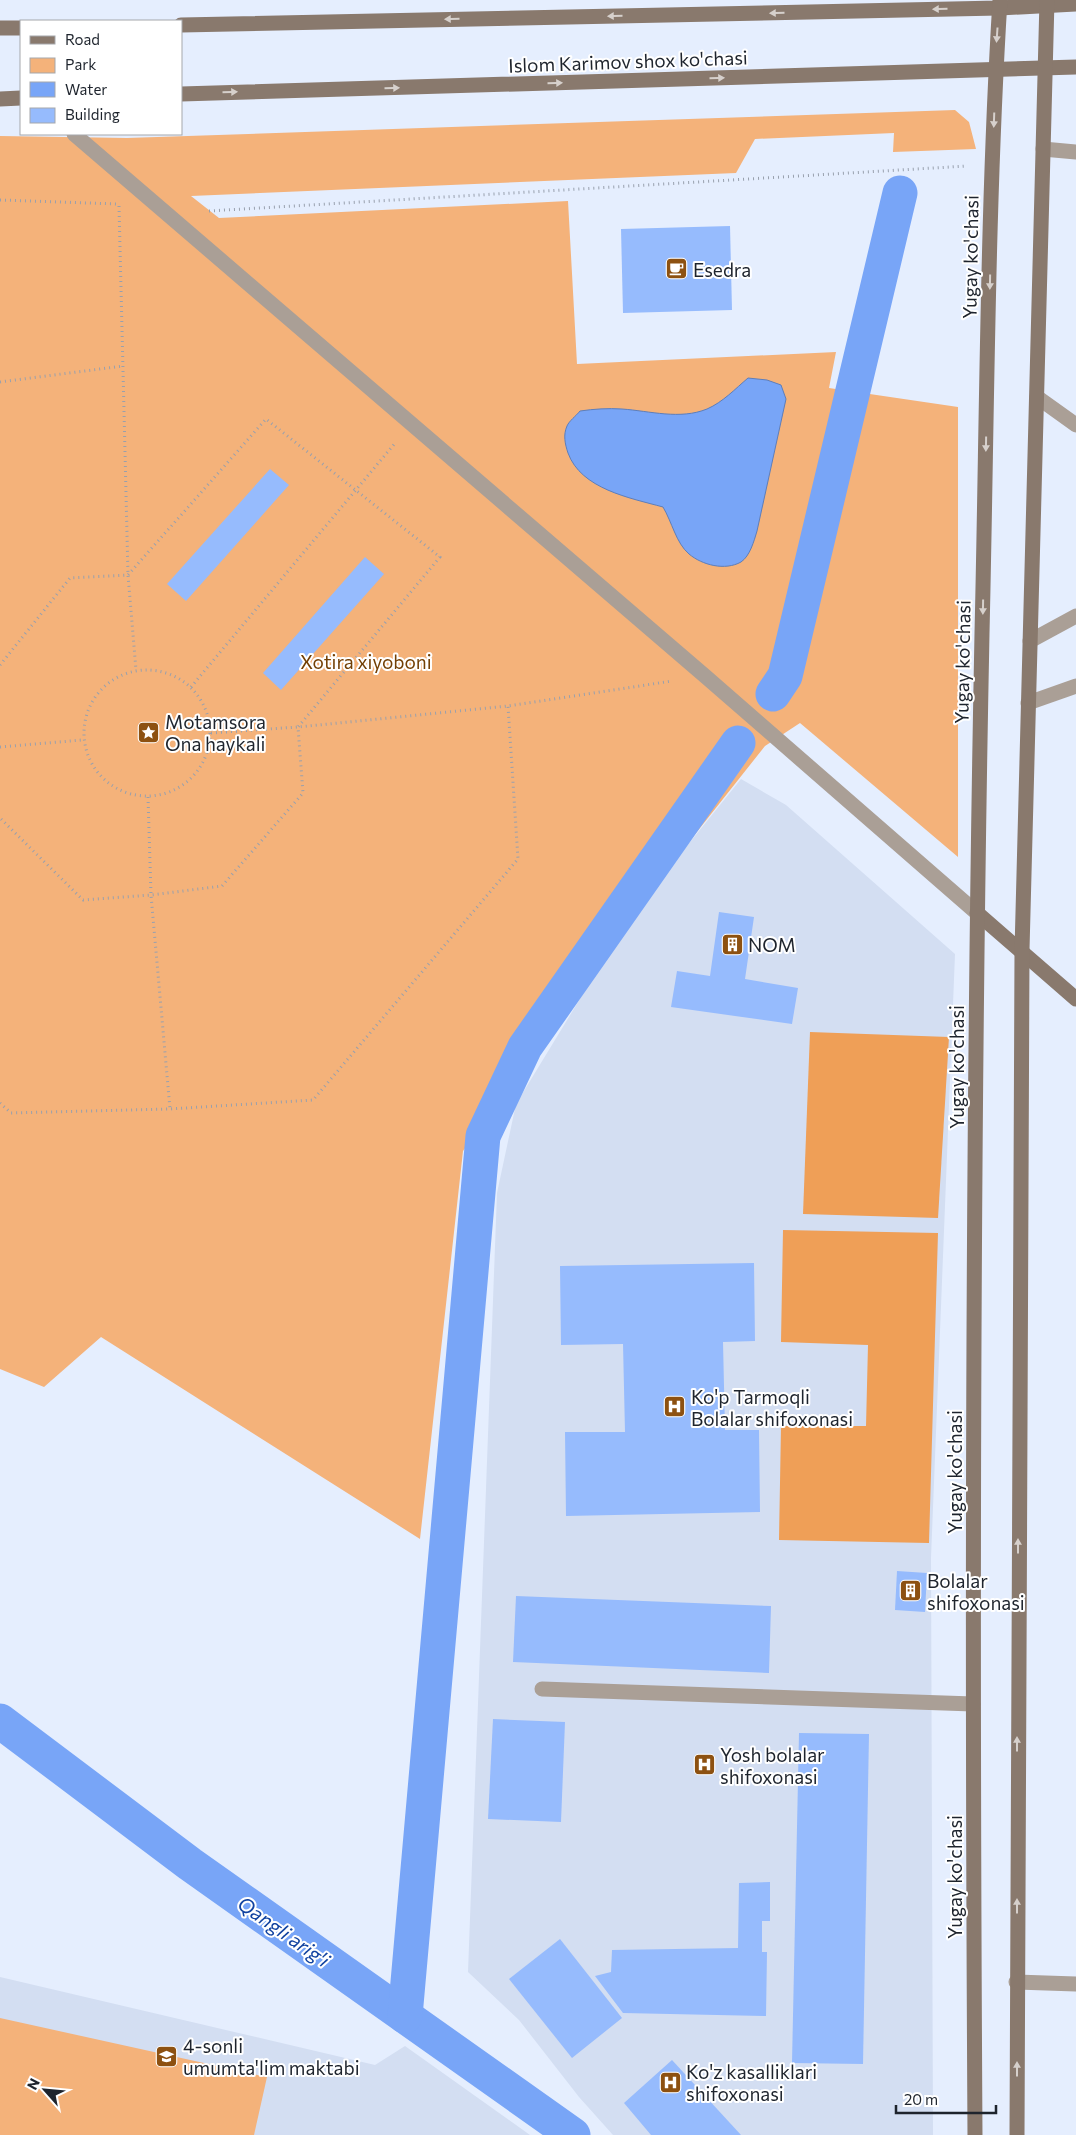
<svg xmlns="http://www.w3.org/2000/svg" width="1076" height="2135" viewBox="0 0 1076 2135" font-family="Commissioner,sans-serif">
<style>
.built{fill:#d3def2}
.green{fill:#f4b27a}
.forest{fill:#ef9f57}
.water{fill:#78a5f7;stroke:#5d7eba}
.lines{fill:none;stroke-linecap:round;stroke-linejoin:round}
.canal{stroke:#78a5f7;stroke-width:35}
.building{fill:#96bbfd}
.path{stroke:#98a0ad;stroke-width:3;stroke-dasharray:1 4;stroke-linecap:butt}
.lane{stroke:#aa9f96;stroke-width:15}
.street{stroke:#aa9f96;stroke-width:15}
.secondary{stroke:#89796d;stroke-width:15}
.oneway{fill:#d6d0cc}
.labels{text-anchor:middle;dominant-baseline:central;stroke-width:4;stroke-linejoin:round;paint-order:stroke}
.street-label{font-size:19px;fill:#1e242d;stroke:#fff}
.poi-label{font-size:19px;fill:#1e242d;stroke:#fff;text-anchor:start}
.park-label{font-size:19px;fill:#723f04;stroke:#fff}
.water-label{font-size:20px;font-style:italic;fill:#1243a0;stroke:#fff}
</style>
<rect width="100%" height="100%" fill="#e5eefe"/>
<g class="built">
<path d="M 741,779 L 786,805 L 955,954 L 931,1558 L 933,2135 L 613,2135 L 579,2097 L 519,2020 L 468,1972 L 497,1193 L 516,1104 L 631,915 Z"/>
<path d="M 0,1977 L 375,2065 L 405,2046 L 530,2135 L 0,2135 Z"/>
</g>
<g class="green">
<path d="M 955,110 L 969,122 L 976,149 L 893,152 L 894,133 L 755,139 L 736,173 L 191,196 L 219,218 L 568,201 L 577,364 L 836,352 L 829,388 L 958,407 L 958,857 L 800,723 L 765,746 L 631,915 L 463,1151 L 420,1539 L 101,1337 L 44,1387 L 0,1369 L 0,136 L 127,138 Z"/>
<path d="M 0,2018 L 267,2077 L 254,2135 L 0,2135 Z"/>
</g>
<g class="forest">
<path d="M 810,1032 L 949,1037 L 938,1218 L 803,1214 Z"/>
<path d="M 783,1230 L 938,1233 L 929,1543 L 779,1540 L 781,1426 L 866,1426 L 868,1345 L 781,1342 Z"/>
</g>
<path class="water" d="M 748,378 L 767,380 L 781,385 L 786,399 L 757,531 C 754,541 750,556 741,562 C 725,571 702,565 689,554 C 676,543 672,522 663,507 C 630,498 581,489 568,453 C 565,444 563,435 567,426 C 569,421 576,416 580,411 C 594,409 608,408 622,409 C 650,411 680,420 707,409 C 723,402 735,389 748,378 Z"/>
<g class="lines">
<g class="canal">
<path d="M 773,694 L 785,676 L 900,193"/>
<path d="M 0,1721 L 190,1864 L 573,2135"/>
<path d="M 405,2016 L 483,1136 L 525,1047 L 738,743"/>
</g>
</g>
<g class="building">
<path d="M 730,226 L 732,310 L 623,313 L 621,229 Z"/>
<path d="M 270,469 L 289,485 L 186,601 L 167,584 Z"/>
<path d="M 365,557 L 384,574 L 281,690 L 263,673 Z"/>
<path d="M 719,912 L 754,917 L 745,979 L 798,988 L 792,1024 L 671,1007 L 677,971 L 710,976 Z"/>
<path d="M 754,1263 L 755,1341 L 723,1342 L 725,1430 L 759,1430 L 760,1512 L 566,1516 L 565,1432 L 625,1432 L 623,1344 L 561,1345 L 560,1266 Z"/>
<path d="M 897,1571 L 927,1573 L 925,1612 L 895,1610 Z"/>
<path d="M 516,1596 L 771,1606 L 769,1673 L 513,1662 Z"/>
<path d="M 493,1719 L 565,1722 L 561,1822 L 488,1819 Z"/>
<path d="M 799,1733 L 869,1734 L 863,2064 L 792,2063 Z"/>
<path d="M 770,1882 L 770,1921 L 762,1921 L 762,1952 L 767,1952 L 766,2016 L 623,2013 L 595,1976 L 611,1972 L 612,1950 L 738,1948 L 739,1883 Z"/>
<path d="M 560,1939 L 622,2018 L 572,2058 L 509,1979 Z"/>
<path d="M 672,2060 L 741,2135 L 651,2135 L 624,2103 Z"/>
</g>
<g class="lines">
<g class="path">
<path d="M 0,200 L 118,204"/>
<path d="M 119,206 L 128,575 L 136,670"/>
<path d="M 209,211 L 967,166"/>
<path d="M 0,382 L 123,366"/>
<path d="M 0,665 L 70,578 L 128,575 L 266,419 L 440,557 L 298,727 L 303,793 L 222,886 L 151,895 L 83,900 L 0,818"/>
<circle cx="147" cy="733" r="63"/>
<path d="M 191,687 L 396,442"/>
<path d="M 211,733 L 298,727 L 508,706 L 672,681"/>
<path d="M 0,747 L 82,740"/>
<path d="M 148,797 L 151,895 L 170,1109"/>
<path d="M 0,1103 L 11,1113 L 170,1109 L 313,1100 L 518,859 L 508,706"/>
</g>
<g class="lane">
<path d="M 1043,149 L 1076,152"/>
<path d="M 1037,397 L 1076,425"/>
<path d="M 1030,641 L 1076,616"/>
<path d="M 542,1689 L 973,1704"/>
</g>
<g class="street">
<path d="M 74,134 L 705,676 L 977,913"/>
<path d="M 1028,703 L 1076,686"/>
<path d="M 1016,1982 L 1076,1984"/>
</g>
<g class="secondary">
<path d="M 181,25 L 999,8 L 1076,4"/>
<path d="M 0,28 L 21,28"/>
<path d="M 181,94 L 1076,67"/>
<path d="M 0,99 L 21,98"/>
<path d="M 977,913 L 1076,999"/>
<path d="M 975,2135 C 972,1634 972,1133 982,633 C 987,422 987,210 1000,0"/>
<path d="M 1017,2135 L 1022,950 L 1047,0"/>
</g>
</g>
<defs><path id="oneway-solid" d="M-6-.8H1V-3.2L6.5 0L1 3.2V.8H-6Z" transform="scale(1.25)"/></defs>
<g class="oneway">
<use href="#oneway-solid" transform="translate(940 9) rotate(179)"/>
<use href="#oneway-solid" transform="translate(777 13) rotate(179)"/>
<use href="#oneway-solid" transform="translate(615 16) rotate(179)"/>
<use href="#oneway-solid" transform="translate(452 19) rotate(179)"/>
<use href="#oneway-solid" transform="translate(997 35) rotate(94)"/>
<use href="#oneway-solid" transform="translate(717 78) rotate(-2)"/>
<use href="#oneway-solid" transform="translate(555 83) rotate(-2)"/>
<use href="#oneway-solid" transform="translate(392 88) rotate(-2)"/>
<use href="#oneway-solid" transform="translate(230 92) rotate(-2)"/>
<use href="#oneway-solid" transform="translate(994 120) rotate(92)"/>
<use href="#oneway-solid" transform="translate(990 282) rotate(91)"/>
<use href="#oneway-solid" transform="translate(986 444) rotate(91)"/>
<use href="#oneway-solid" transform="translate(983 607) rotate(91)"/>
<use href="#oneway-solid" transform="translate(1018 1546) rotate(-90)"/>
<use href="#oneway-solid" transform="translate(1017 1744) rotate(-90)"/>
<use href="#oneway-solid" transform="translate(1017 1906) rotate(-90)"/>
<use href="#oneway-solid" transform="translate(1017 2069) rotate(-90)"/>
</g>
<defs>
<symbol id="cafe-square" viewBox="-11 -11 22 22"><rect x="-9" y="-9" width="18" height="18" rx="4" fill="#8d5111" stroke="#fff"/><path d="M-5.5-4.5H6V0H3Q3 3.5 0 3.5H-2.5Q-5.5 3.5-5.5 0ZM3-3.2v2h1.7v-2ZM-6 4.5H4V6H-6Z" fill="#fff"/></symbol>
<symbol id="sight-square" viewBox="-11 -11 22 22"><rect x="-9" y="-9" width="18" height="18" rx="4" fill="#8d5111" stroke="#fff"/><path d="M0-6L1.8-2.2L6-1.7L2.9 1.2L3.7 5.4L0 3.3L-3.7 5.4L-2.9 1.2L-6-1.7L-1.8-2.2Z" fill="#fff"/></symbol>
<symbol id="building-square" viewBox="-11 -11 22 22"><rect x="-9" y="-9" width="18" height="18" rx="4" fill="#8d5111" stroke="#fff"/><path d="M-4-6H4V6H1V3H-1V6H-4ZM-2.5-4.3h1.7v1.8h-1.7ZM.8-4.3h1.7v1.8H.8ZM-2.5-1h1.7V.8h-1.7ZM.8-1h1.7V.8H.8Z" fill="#fff"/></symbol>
<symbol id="hospital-square" viewBox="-11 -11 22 22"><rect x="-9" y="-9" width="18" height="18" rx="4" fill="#8d5111" stroke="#fff"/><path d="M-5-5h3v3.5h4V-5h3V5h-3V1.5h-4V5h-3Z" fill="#fff"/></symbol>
<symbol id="school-square" viewBox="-11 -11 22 22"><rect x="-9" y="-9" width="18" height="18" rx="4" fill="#8d5111" stroke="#fff"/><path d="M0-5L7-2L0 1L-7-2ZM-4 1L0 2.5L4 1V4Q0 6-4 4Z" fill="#fff"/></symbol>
</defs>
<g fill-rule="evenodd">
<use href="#cafe-square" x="664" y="256" width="25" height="25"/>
<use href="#sight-square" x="136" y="720" width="25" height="25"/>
<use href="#building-square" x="720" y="932" width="25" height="25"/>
<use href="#hospital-square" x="662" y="1394" width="25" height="25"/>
<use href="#building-square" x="898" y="1578" width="25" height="25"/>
<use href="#hospital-square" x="692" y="1752" width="25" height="25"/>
<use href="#school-square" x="154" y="2044" width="25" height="25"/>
<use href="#hospital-square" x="658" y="2070" width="25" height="25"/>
</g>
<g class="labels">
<g class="street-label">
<text transform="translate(628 61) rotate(-2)">Islom Karimov shox ko'chasi</text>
<text transform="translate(970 257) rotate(-89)">Yugay ko'chasi</text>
<text transform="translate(962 662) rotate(-89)">Yugay ko'chasi</text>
<text transform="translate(956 1067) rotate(-90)">Yugay ko'chasi</text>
<text transform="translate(954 1472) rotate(-90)">Yugay ko'chasi</text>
<text transform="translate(954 1877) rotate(-90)">Yugay ko'chasi</text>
</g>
<g class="poi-label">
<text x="693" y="269">Esedra</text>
<text x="165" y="721">Motamsora<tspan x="165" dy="22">Ona haykali</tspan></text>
<text x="748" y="944">NOM</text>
<text x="691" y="1396">Ko'p Tarmoqli<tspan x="691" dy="22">Bolalar shifoxonasi</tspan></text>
<text x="927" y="1580">Bolalar<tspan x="927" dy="22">shifoxonasi</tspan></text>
<text x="720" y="1754">Yosh bolalar<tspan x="720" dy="22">shifoxonasi</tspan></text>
<text x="183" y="2045">4-sonli<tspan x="183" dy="22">umumta'lim maktabi</tspan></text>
<text x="686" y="2071">Ko'z kasalliklari<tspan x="686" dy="22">shifoxonasi</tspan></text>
</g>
<g class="park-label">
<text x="366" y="661">Xotira xiyoboni</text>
</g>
<g class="water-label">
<text transform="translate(284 1931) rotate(35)">Qangli arig'i</text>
</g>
</g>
<rect x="20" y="20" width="162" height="115" fill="#ffffff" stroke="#a5a7ab"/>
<rect x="30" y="36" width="25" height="8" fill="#89796d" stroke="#a5a7ab"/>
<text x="65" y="45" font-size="15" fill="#1e242d">Road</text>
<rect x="30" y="58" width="25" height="15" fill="#f4b27a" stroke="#a5a7ab"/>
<text x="65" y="70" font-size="15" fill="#1e242d">Park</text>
<rect x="30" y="82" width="25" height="15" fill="#78a5f7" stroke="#a5a7ab"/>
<text x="65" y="95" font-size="15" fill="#1e242d">Water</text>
<rect x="30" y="108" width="25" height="15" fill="#96bbfd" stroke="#a5a7ab"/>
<text x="65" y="120" font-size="15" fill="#1e242d">Building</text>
<g transform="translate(45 2090) rotate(297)" stroke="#ffffff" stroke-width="4" paint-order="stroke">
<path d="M0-4L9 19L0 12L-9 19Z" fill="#1e242d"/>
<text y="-8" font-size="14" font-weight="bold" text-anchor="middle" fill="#1e242d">N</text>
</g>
<path d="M896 2105v8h100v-8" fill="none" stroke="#1e242d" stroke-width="2.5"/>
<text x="904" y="2105" font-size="15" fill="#1e242d" stroke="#ffffff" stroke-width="4" paint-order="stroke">20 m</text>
</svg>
